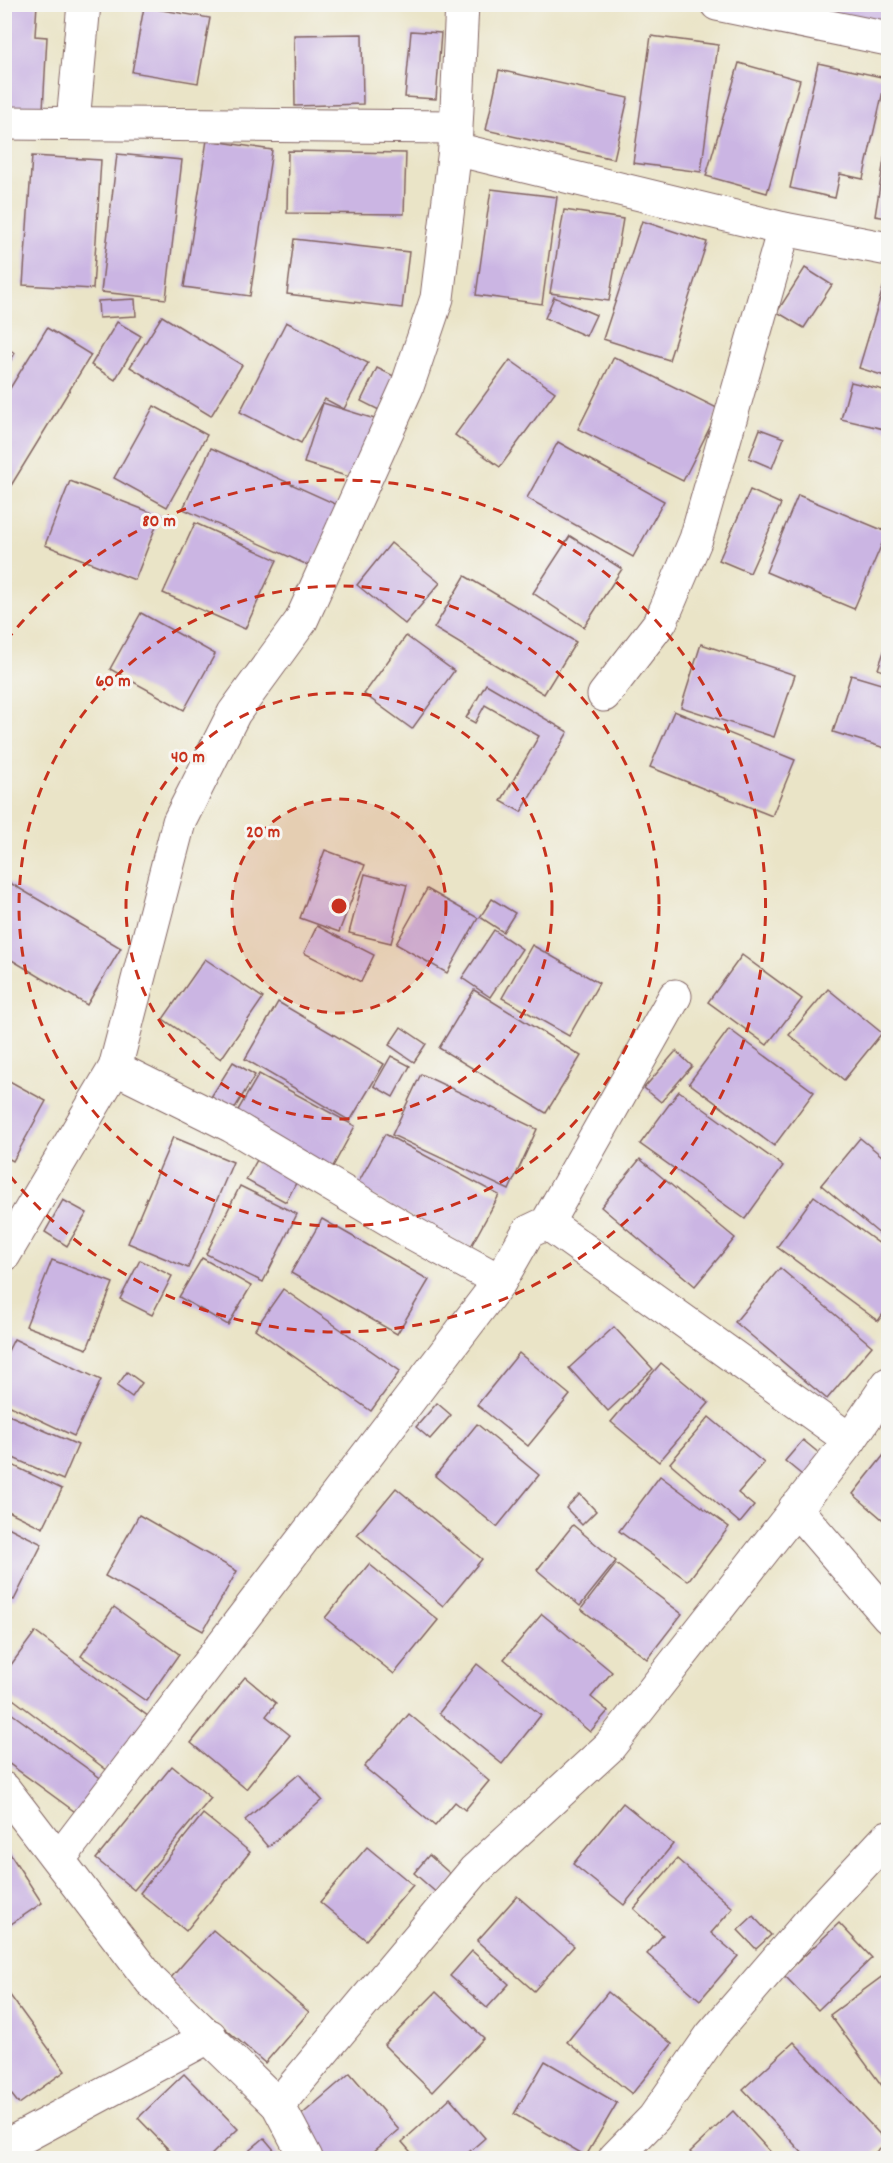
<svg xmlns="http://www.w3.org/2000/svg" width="893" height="2163" viewBox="0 0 893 2163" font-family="Dekko,sans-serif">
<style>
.building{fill:#cbb5e3}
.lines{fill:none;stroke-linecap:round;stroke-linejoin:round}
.street-casing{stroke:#826462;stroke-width:35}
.street{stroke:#fff;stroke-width:33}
.ring{fill:none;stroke:#c8321e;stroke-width:3;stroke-dasharray:10 8}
.centre{fill:#c8321e;stroke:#f6f6f2;stroke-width:3}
.ring-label{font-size:18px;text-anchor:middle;font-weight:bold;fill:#c8321e;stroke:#f6f6f2;stroke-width:6;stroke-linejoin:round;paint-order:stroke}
</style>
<rect width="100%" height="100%" fill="#f6f6f2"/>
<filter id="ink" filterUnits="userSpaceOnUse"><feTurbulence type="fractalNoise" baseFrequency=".0167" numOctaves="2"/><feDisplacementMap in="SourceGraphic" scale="12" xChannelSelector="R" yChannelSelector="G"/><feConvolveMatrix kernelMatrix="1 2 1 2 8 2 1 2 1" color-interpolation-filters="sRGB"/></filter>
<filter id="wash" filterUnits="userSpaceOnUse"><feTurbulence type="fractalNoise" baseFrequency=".008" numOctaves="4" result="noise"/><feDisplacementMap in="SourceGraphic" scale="24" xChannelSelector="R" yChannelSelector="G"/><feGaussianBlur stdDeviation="1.35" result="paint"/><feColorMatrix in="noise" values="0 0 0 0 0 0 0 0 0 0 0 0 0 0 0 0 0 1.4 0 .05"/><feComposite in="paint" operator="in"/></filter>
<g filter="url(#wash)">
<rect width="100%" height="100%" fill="#eae4c7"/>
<g id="blocks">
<g class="building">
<path d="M 4,4 L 37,4 L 35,36 L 47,37 L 43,110 L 4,108 Z"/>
<path d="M 816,4 L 888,4 L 888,29 L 814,15 Z"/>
<path d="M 144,7 L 210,18 L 198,83 L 132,72 Z"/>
<path d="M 411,31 L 441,33 L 436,99 L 405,97 Z"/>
<path d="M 362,34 L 363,104 L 295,106 L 294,35 Z"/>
<path d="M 651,36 L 718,45 L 701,172 L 633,163 Z"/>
<path d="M 739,63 L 800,80 L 767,193 L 706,176 Z"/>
<path d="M 818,63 L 886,78 L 863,179 L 840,174 L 835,198 L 790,188 Z"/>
<path d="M 499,70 L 628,98 L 614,159 L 486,130 Z"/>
<path d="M 207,140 L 272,150 L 250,296 L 184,287 Z"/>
<path d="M 887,141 L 888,141 L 888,218 L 875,216 Z"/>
<path d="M 288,151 L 406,153 L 404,214 L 287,213 Z"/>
<path d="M 117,154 L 182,160 L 166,299 L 101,292 Z"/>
<path d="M 32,156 L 101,160 L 93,289 L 23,285 Z"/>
<path d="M 4,176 L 10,176 L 6,237 L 4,237 Z"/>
<path d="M 491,189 L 557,197 L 542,304 L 476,295 Z"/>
<path d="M 564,210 L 623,219 L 609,301 L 550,293 Z"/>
<path d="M 642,221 L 707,242 L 669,360 L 603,339 Z"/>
<path d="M 294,239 L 409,252 L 402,308 L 287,294 Z"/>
<path d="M 805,268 L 832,285 L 804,328 L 777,312 Z"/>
<path d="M 884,285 L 888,286 L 888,377 L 859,368 Z"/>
<path d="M 554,297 L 596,315 L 586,336 L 545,318 Z"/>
<path d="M 135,299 L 136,316 L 99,318 L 98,301 Z"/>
<path d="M 162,316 L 242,365 L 211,416 L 130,367 Z"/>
<path d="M 117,322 L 141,336 L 115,380 L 91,365 Z"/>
<path d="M 286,322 L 368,363 L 344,409 L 325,399 L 301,443 L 240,412 Z"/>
<path d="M 47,328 L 91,355 L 4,497 L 4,398 Z"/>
<path d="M 4,347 L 15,353 L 4,371 Z"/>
<path d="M 614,357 L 719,409 L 683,481 L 578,429 Z"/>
<path d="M 510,360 L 555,392 L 500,467 L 455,435 Z"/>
<path d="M 377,368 L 398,378 L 381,411 L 361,401 Z"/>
<path d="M 851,382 L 888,391 L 888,430 L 841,419 Z"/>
<path d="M 323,403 L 378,420 L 359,480 L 304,463 Z"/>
<path d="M 154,406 L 207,435 L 167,507 L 114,478 Z"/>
<path d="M 760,429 L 784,438 L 772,468 L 749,458 Z"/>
<path d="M 558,442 L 664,501 L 633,557 L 527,498 Z"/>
<path d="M 211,448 L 340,506 L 312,567 L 183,509 Z"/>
<path d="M 70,481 L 160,516 L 135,580 L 45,545 Z"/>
<path d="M 750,490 L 781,504 L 750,573 L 719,560 Z"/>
<path d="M 798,495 L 887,532 L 854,609 L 766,572 Z"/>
<path d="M 195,523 L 277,560 L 245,629 L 163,593 Z"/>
<path d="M 570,536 L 622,569 L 584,627 L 533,593 Z"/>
<path d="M 391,543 L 440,583 L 405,624 L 357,585 Z"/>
<path d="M 465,576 L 576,642 L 544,694 L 434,628 Z"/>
<path d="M 141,613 L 215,654 L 184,710 L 110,669 Z"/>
<path d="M 406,636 L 454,671 L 412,729 L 364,694 Z"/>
<path d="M 888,640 L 888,673 L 878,669 Z"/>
<path d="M 701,644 L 795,675 L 774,737 L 681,707 Z"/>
<path d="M 851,675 L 888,686 L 888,749 L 833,732 Z"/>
<path d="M 486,684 L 568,732 L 521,812 L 501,801 L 539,736 L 485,705 L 475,723 L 466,718 Z"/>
<path d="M 674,711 L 795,760 L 772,816 L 650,767 Z"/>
<path d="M 325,850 L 365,865 L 339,932 L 300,918 Z"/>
<path d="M 365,874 L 407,885 L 391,943 L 349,933 Z"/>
<path d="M 5,880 L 121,948 L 87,1005 L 5,956 Z"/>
<path d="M 427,889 L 478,918 L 447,973 L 396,944 Z"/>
<path d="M 492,899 L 515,913 L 503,932 L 480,917 Z"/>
<path d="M 317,926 L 374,955 L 361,982 L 304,953 Z"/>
<path d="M 494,930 L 522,949 L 490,997 L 462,978 Z"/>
<path d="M 532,945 L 599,983 L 569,1036 L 502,998 Z"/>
<path d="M 742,955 L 802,999 L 767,1045 L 708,1002 Z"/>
<path d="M 205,959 L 263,998 L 221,1059 L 163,1019 Z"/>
<path d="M 828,989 L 882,1033 L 844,1080 L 789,1035 Z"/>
<path d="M 474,990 L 581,1056 L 546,1113 L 439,1048 Z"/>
<path d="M 278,1002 L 384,1064 L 350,1121 L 245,1059 Z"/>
<path d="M 401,1027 L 426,1044 L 414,1062 L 389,1045 Z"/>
<path d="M 729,1029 L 814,1092 L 774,1146 L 689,1083 Z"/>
<path d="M 676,1051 L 692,1066 L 661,1102 L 644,1088 Z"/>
<path d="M 391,1056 L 410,1066 L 393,1097 L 374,1086 Z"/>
<path d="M 233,1062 L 255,1075 L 233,1111 L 211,1097 Z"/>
<path d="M 259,1074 L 355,1126 L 331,1170 L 234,1117 Z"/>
<path d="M 421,1074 L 537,1129 L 509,1190 L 392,1135 Z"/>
<path d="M 4,1078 L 46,1101 L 13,1161 L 4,1156 Z"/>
<path d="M 679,1091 L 783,1166 L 745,1219 L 640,1144 Z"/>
<path d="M 385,1134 L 499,1195 L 470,1248 L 356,1187 Z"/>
<path d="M 173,1137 L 233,1162 L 188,1268 L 128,1243 Z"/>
<path d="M 860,1138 L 888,1161 L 888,1241 L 821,1185 Z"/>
<path d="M 640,1159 L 735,1238 L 695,1286 L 601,1207 Z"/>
<path d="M 257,1160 L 297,1181 L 286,1202 L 246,1180 Z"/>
<path d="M 240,1186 L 297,1214 L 263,1282 L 206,1254 Z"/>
<path d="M 814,1196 L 888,1250 L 888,1307 L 878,1321 L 777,1247 Z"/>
<path d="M 63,1200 L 87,1213 L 67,1246 L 45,1232 Z"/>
<path d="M 322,1219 L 429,1280 L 397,1334 L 291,1273 Z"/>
<path d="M 202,1258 L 251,1286 L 228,1325 L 179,1297 Z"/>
<path d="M 52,1260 L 113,1283 L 87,1349 L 26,1326 Z"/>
<path d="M 140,1260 L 172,1276 L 152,1315 L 120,1299 Z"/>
<path d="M 780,1268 L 872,1346 L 827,1399 L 735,1322 Z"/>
<path d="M 283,1289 L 400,1371 L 371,1411 L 255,1329 Z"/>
<path d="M 614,1327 L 653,1369 L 608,1411 L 569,1368 Z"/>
<path d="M 14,1339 L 101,1380 L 74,1436 L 4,1403 L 4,1359 Z"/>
<path d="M 519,1353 L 570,1395 L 528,1446 L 477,1405 Z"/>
<path d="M 661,1363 L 709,1403 L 659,1462 L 611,1422 Z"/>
<path d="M 127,1372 L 142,1383 L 132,1397 L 117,1386 Z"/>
<path d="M 437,1403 L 451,1415 L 430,1439 L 416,1427 Z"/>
<path d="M 4,1413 L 78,1445 L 63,1480 L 4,1454 Z"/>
<path d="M 709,1417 L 764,1463 L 738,1493 L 754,1506 L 740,1523 L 670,1463 Z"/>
<path d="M 477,1424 L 539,1475 L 497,1527 L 435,1476 Z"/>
<path d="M 803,1440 L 831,1463 L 813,1484 L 785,1461 Z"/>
<path d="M 888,1450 L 888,1524 L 853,1494 Z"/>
<path d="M 4,1461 L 62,1489 L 43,1528 L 4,1509 Z"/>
<path d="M 660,1476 L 729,1527 L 688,1581 L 619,1531 Z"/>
<path d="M 396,1488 L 482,1559 L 443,1606 L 357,1535 Z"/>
<path d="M 580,1494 L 596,1511 L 582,1525 L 566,1508 Z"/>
<path d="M 139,1515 L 237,1571 L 203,1631 L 105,1576 Z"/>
<path d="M 4,1525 L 42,1544 L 14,1600 L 4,1596 Z"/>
<path d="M 573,1525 L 616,1561 L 580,1606 L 537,1570 Z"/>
<path d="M 369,1564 L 438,1620 L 394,1674 L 325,1618 Z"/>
<path d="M 616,1564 L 682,1614 L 647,1659 L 581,1609 Z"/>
<path d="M 114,1607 L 179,1654 L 146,1701 L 81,1656 Z"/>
<path d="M 542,1614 L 612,1672 L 591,1697 L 608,1711 L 590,1732 L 504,1659 Z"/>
<path d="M 35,1632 L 149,1717 L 108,1771 L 5,1693 L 5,1673 Z"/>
<path d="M 477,1664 L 541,1715 L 502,1764 L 439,1713 Z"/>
<path d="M 245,1677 L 276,1703 L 266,1716 L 290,1735 L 246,1789 L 191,1743 Z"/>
<path d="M 4,1708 L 103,1780 L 78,1814 L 4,1760 Z"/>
<path d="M 409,1714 L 489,1781 L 465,1810 L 455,1802 L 435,1826 L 364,1767 Z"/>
<path d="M 172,1766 L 211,1798 L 134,1890 L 96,1859 Z"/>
<path d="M 299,1774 L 322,1800 L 268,1847 L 245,1820 Z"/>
<path d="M 623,1803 L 673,1844 L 624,1905 L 573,1864 Z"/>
<path d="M 203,1814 L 250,1852 L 186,1931 L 140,1893 Z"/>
<path d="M 5,1846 L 42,1903 L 5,1928 Z"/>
<path d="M 367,1847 L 413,1885 L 366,1940 L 320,1902 Z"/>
<path d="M 429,1855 L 455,1878 L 440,1896 L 414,1873 Z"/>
<path d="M 677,1859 L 733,1908 L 711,1933 L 738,1956 L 700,2000 L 647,1954 L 663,1935 L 634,1909 Z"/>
<path d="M 517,1896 L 574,1946 L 534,1991 L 477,1941 Z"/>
<path d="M 753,1916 L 771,1935 L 756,1949 L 738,1930 Z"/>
<path d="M 839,1923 L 872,1958 L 818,2010 L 784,1975 Z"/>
<path d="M 213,1930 L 309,2012 L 265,2063 L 169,1980 Z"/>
<path d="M 472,1951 L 509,1984 L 487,2008 L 450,1976 Z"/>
<path d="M 887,1973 L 888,1975 L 888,2094 L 830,2015 Z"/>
<path d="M 4,1987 L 65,2071 L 19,2104 L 4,2085 Z"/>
<path d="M 436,1992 L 484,2038 L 432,2092 L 384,2045 Z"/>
<path d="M 608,1992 L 672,2044 L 632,2094 L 567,2042 Z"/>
<path d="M 794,2042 L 887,2142 L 869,2158 L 807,2158 L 743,2089 Z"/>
<path d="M 545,2061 L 617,2103 L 586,2156 L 514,2114 Z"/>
<path d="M 350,2073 L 399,2130 L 366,2158 L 322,2158 L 292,2123 Z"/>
<path d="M 184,2074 L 238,2129 L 208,2158 L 177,2158 L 138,2118 Z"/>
<path d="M 450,2098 L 485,2138 L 462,2158 L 416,2158 L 402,2142 Z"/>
<path d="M 733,2111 L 776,2158 L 696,2158 L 690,2152 Z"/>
<path d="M 264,2138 L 281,2158 L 247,2158 L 244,2155 Z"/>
</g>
</g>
</g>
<g filter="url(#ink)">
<use href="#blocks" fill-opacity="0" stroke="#826462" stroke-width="1.5"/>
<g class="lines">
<defs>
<g id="street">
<path d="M 717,4 L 888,39"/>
<path d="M 73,122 L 84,4"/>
<path d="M 4,123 L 455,127"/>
<path d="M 455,149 L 784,229 L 888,249"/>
<path d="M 604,695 L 661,621 L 696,539 L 784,229"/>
<path d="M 115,1068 L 232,1126 L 407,1230 L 500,1281"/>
<path d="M 547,1223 L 850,1440"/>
<path d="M 4,1255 L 115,1068 L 179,822 L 234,713 L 301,621 L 407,387 L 437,298 L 455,149 L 462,4"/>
<path d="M 795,1508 L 888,1616"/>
<path d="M 4,1789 L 151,1981 L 278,2105 L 306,2158"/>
<path d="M 59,1859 L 500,1281 L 528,1232 L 547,1223 L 675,996"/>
<path d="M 278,2105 L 474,1871 L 609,1747 L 850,1440 L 888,1384"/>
<path d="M 4,2147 L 210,2036"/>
<path d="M 615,2158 L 654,2118 L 711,2036 L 818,1912 L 888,1837"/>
</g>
</defs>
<use href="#street" class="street-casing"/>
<use href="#street" class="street"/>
</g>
</g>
<circle cx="339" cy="906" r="107" fill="#c8321e" fill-opacity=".12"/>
<g class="ring">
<circle cx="339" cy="906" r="107"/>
<circle cx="339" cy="906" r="213"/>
<circle cx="339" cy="906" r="320"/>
<path d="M6 641A426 426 0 1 1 6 1171"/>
</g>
<circle cx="339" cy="906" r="9" class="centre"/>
<g class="ring-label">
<text x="159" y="526">80 m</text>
<text x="113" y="686">60 m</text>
<text x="188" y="762">40 m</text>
<text x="263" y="837">20 m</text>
</g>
<rect width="893" height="2163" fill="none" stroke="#f6f6f2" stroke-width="24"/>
</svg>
